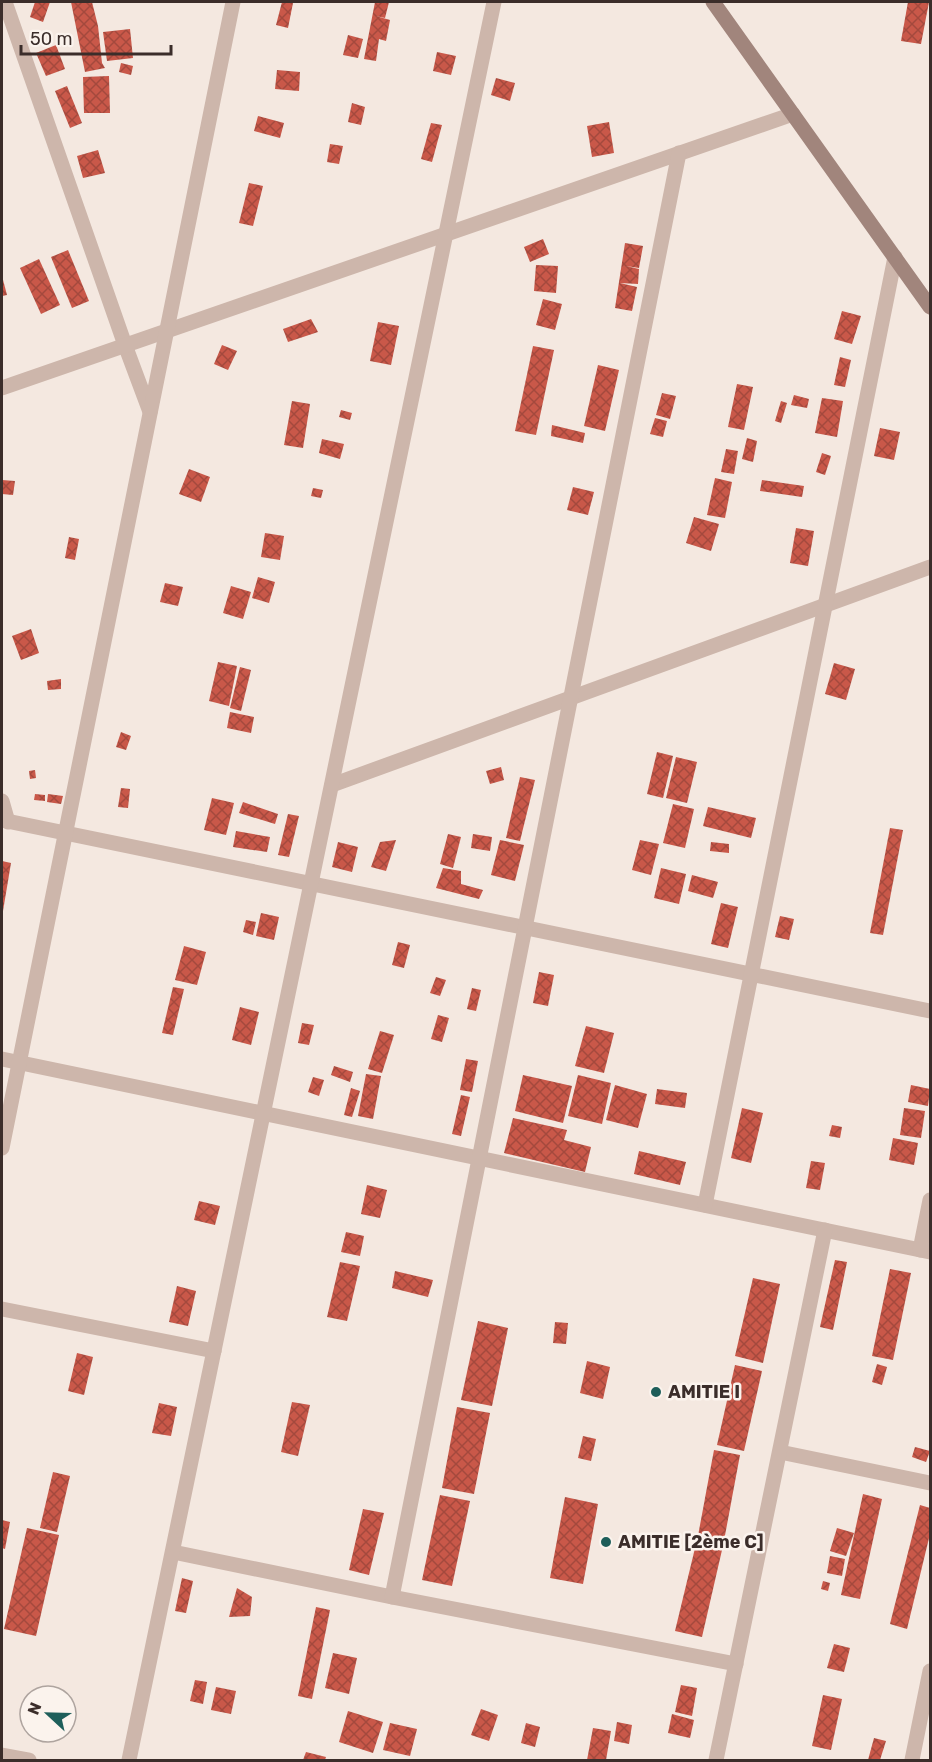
<svg xmlns="http://www.w3.org/2000/svg" width="932" height="1762" viewBox="0 0 932 1762" font-family="Rubik,sans-serif">
<style>
.building{fill:url(#building-cross-hatch)}
.lines{fill:none;stroke-linecap:round;stroke-linejoin:round}
.street{stroke:#cdb6ab;stroke-width:15}
.secondary{stroke:#a1857c;stroke-width:15}
.poi-dot{fill:#1e5e5a;stroke:#fbf3ed;stroke-width:2}
.labels{text-anchor:middle;dominant-baseline:central;stroke-width:5;stroke-linejoin:round;paint-order:stroke}
.poi-label{font-size:18px;font-weight:bold;fill:#3b2d2a;stroke:#fbf3ed;text-anchor:start}
</style>
<defs>
<pattern id="building-cross-hatch" width="8" height="8" patternUnits="userSpaceOnUse" patternTransform="scale(1.5)"><rect width="8" height="8" fill="#c95849"/><path d="M0 0l8 8M0 8l8-8" fill="none" stroke="#a4493d"/></pattern>
</defs>
<rect width="100%" height="100%" fill="#f4e8e0"/>
<g class="building">
<path d="M 35,2 L 50,2 L 43,22 L 30,17 Z"/>
<path d="M 71,2 L 92,2 L 98,26 L 102,63 L 105,68 L 85,72 Z"/>
<path d="M 282,2 L 293,3 L 288,28 L 276,25 Z"/>
<path d="M 375,2 L 389,2 L 385,18 L 376,16 L 390,20 L 386,41 L 379,39 L 376,61 L 364,59 Z"/>
<path d="M 908,2 L 929,2 L 921,44 L 901,41 Z"/>
<path d="M 130,29 L 133,58 L 107,61 L 103,32 Z"/>
<path d="M 348,35 L 363,39 L 358,58 L 343,55 Z"/>
<path d="M 56,45 L 65,69 L 46,76 L 36,53 Z"/>
<path d="M 437,52 L 456,56 L 451,75 L 433,71 Z"/>
<path d="M 121,63 L 133,66 L 131,75 L 119,72 Z"/>
<path d="M 277,70 L 300,72 L 299,91 L 275,89 Z"/>
<path d="M 109,76 L 110,113 L 84,113 L 83,77 Z"/>
<path d="M 496,78 L 515,83 L 510,101 L 491,95 Z"/>
<path d="M 67,86 L 82,123 L 70,128 L 55,91 Z"/>
<path d="M 352,103 L 365,107 L 361,125 L 348,122 Z"/>
<path d="M 258,116 L 284,123 L 280,138 L 254,131 Z"/>
<path d="M 609,122 L 614,153 L 592,157 L 587,126 Z"/>
<path d="M 431,123 L 442,125 L 432,162 L 421,159 Z"/>
<path d="M 330,144 L 343,146 L 339,164 L 327,162 Z"/>
<path d="M 98,150 L 105,173 L 83,178 L 77,156 Z"/>
<path d="M 249,183 L 263,186 L 253,226 L 239,223 Z"/>
<path d="M 543,239 L 549,254 L 530,262 L 524,247 Z"/>
<path d="M 625,243 L 643,246 L 639,268 L 626,266 L 639,269 L 638,284 L 620,283 L 637,287 L 632,311 L 615,308 Z"/>
<path d="M 68,250 L 89,301 L 72,308 L 51,257 Z"/>
<path d="M 39,259 L 60,305 L 41,314 L 20,268 Z"/>
<path d="M 536,265 L 558,266 L 556,293 L 534,291 Z"/>
<path d="M 2,276 L 7,295 L 2,296 Z"/>
<path d="M 543,299 L 562,304 L 555,330 L 536,325 Z"/>
<path d="M 842,311 L 861,316 L 852,344 L 834,339 Z"/>
<path d="M 311,319 L 318,332 L 288,342 L 283,329 Z"/>
<path d="M 378,322 L 399,326 L 391,365 L 370,361 Z"/>
<path d="M 222,345 L 237,351 L 228,370 L 214,364 Z"/>
<path d="M 533,346 L 554,350 L 536,435 L 515,431 Z"/>
<path d="M 840,357 L 851,360 L 845,387 L 834,385 Z"/>
<path d="M 598,365 L 619,370 L 605,431 L 584,426 Z"/>
<path d="M 737,384 L 753,387 L 744,430 L 728,427 Z"/>
<path d="M 662,393 L 676,396 L 670,419 L 656,415 Z"/>
<path d="M 794,395 L 809,399 L 807,408 L 791,405 Z"/>
<path d="M 822,398 L 843,401 L 837,437 L 815,433 Z"/>
<path d="M 292,401 L 310,404 L 303,448 L 284,445 Z"/>
<path d="M 781,401 L 787,403 L 781,423 L 775,421 Z"/>
<path d="M 341,410 L 352,413 L 350,420 L 339,417 Z"/>
<path d="M 655,418 L 667,421 L 663,437 L 650,434 Z"/>
<path d="M 552,425 L 585,433 L 583,443 L 551,436 Z"/>
<path d="M 880,428 L 900,432 L 894,460 L 874,456 Z"/>
<path d="M 747,438 L 757,441 L 753,462 L 742,459 Z"/>
<path d="M 322,439 L 344,444 L 340,459 L 319,453 Z"/>
<path d="M 726,449 L 738,451 L 734,474 L 721,472 Z"/>
<path d="M 822,453 L 831,456 L 825,475 L 816,472 Z"/>
<path d="M 189,469 L 210,477 L 201,502 L 179,494 Z"/>
<path d="M 715,478 L 732,482 L 725,518 L 707,515 Z"/>
<path d="M 2,480 L 15,481 L 13,495 L 2,494 Z"/>
<path d="M 762,480 L 804,486 L 802,497 L 760,491 Z"/>
<path d="M 573,487 L 594,492 L 588,515 L 567,510 Z"/>
<path d="M 313,488 L 323,490 L 321,498 L 311,496 Z"/>
<path d="M 694,517 L 719,524 L 711,551 L 686,543 Z"/>
<path d="M 796,528 L 814,531 L 808,566 L 790,563 Z"/>
<path d="M 265,533 L 284,536 L 280,560 L 261,557 Z"/>
<path d="M 69,537 L 79,539 L 75,560 L 65,558 Z"/>
<path d="M 258,577 L 275,582 L 269,603 L 252,598 Z"/>
<path d="M 165,583 L 183,587 L 178,606 L 160,602 Z"/>
<path d="M 231,586 L 251,592 L 243,619 L 223,613 Z"/>
<path d="M 31,629 L 39,653 L 21,660 L 12,636 Z"/>
<path d="M 218,662 L 237,666 L 229,706 L 209,701 Z"/>
<path d="M 834,663 L 855,669 L 846,700 L 825,694 Z"/>
<path d="M 240,667 L 251,670 L 241,711 L 230,708 Z"/>
<path d="M 61,679 L 61,689 L 48,690 L 47,681 Z"/>
<path d="M 230,712 L 254,717 L 251,733 L 227,728 Z"/>
<path d="M 121,732 L 131,736 L 126,750 L 116,747 Z"/>
<path d="M 657,752 L 673,756 L 663,798 L 647,794 Z"/>
<path d="M 676,757 L 697,762 L 687,803 L 666,798 Z"/>
<path d="M 501,767 L 504,780 L 490,784 L 486,771 Z"/>
<path d="M 35,770 L 36,778 L 30,779 L 29,771 Z"/>
<path d="M 520,777 L 535,780 L 520,841 L 506,838 Z"/>
<path d="M 121,788 L 130,789 L 128,808 L 118,807 Z"/>
<path d="M 35,794 L 45,795 L 45,801 L 34,800 Z"/>
<path d="M 48,794 L 63,796 L 61,804 L 47,802 Z"/>
<path d="M 212,798 L 234,803 L 226,835 L 204,830 Z"/>
<path d="M 243,802 L 278,814 L 275,824 L 239,813 Z"/>
<path d="M 673,804 L 694,809 L 685,848 L 663,843 Z"/>
<path d="M 708,807 L 756,818 L 751,838 L 703,826 Z"/>
<path d="M 288,814 L 299,816 L 289,857 L 278,855 Z"/>
<path d="M 890,828 L 903,830 L 883,935 L 870,933 Z"/>
<path d="M 236,831 L 270,837 L 267,852 L 233,847 Z"/>
<path d="M 448,834 L 461,837 L 453,868 L 440,864 Z"/>
<path d="M 473,834 L 492,837 L 490,851 L 471,848 Z"/>
<path d="M 396,840 L 386,871 L 371,867 L 380,842 Z"/>
<path d="M 500,840 L 524,845 L 515,881 L 491,875 Z"/>
<path d="M 640,840 L 659,844 L 651,875 L 632,870 Z"/>
<path d="M 338,842 L 358,847 L 352,872 L 332,867 Z"/>
<path d="M 711,842 L 729,844 L 729,853 L 710,851 Z"/>
<path d="M 2,861 L 11,863 L 3,911 L 2,911 Z"/>
<path d="M 443,868 L 461,871 L 461,884 L 483,890 L 479,899 L 436,888 Z"/>
<path d="M 661,868 L 686,874 L 679,904 L 654,898 Z"/>
<path d="M 692,875 L 718,882 L 713,898 L 688,891 Z"/>
<path d="M 721,903 L 738,907 L 728,948 L 711,944 Z"/>
<path d="M 261,913 L 279,917 L 274,940 L 256,936 Z"/>
<path d="M 780,916 L 794,919 L 789,940 L 775,937 Z"/>
<path d="M 246,920 L 256,922 L 253,935 L 243,932 Z"/>
<path d="M 398,942 L 410,945 L 404,968 L 392,965 Z"/>
<path d="M 184,946 L 206,952 L 197,985 L 175,980 Z"/>
<path d="M 539,972 L 554,975 L 548,1006 L 533,1003 Z"/>
<path d="M 436,977 L 446,980 L 440,996 L 430,993 Z"/>
<path d="M 173,987 L 184,989 L 173,1035 L 162,1033 Z"/>
<path d="M 472,988 L 481,990 L 476,1011 L 467,1009 Z"/>
<path d="M 240,1007 L 259,1012 L 251,1045 L 232,1040 Z"/>
<path d="M 438,1015 L 449,1018 L 442,1042 L 431,1039 Z"/>
<path d="M 302,1023 L 314,1025 L 309,1045 L 298,1043 Z"/>
<path d="M 586,1026 L 614,1033 L 604,1073 L 575,1066 Z"/>
<path d="M 380,1031 L 394,1035 L 382,1073 L 368,1069 Z"/>
<path d="M 466,1059 L 478,1061 L 472,1092 L 460,1090 Z"/>
<path d="M 334,1066 L 353,1072 L 350,1082 L 331,1075 Z"/>
<path d="M 366,1074 L 381,1076 L 373,1119 L 358,1116 Z"/>
<path d="M 523,1075 L 572,1086 L 563,1123 L 515,1111 Z"/>
<path d="M 578,1075 L 611,1083 L 602,1124 L 568,1116 Z"/>
<path d="M 313,1077 L 324,1080 L 319,1096 L 308,1092 Z"/>
<path d="M 615,1085 L 647,1094 L 638,1128 L 606,1120 Z"/>
<path d="M 911,1085 L 930,1089 L 928,1106 L 908,1102 Z"/>
<path d="M 351,1088 L 360,1091 L 352,1117 L 344,1115 Z"/>
<path d="M 657,1089 L 687,1093 L 685,1108 L 655,1104 Z"/>
<path d="M 461,1095 L 470,1097 L 461,1136 L 452,1134 Z"/>
<path d="M 742,1108 L 763,1113 L 751,1163 L 731,1158 Z"/>
<path d="M 904,1108 L 925,1111 L 921,1138 L 900,1135 Z"/>
<path d="M 513,1118 L 567,1130 L 564,1140 L 591,1147 L 585,1172 L 504,1153 Z"/>
<path d="M 832,1125 L 842,1127 L 840,1138 L 829,1136 Z"/>
<path d="M 893,1138 L 918,1143 L 914,1165 L 889,1160 Z"/>
<path d="M 639,1151 L 686,1162 L 680,1185 L 634,1174 Z"/>
<path d="M 811,1161 L 825,1163 L 820,1190 L 806,1188 Z"/>
<path d="M 367,1185 L 387,1190 L 380,1218 L 361,1214 Z"/>
<path d="M 199,1201 L 220,1206 L 215,1225 L 194,1220 Z"/>
<path d="M 346,1232 L 364,1236 L 360,1256 L 341,1252 Z"/>
<path d="M 835,1260 L 847,1262 L 833,1330 L 820,1327 Z"/>
<path d="M 340,1262 L 360,1266 L 347,1321 L 327,1317 Z"/>
<path d="M 890,1269 L 911,1273 L 893,1360 L 872,1356 Z"/>
<path d="M 395,1271 L 433,1280 L 428,1297 L 392,1288 Z"/>
<path d="M 753,1278 L 780,1284 L 763,1363 L 735,1356 Z"/>
<path d="M 177,1286 L 196,1291 L 188,1326 L 169,1322 Z"/>
<path d="M 478,1321 L 508,1328 L 492,1406 L 461,1400 Z"/>
<path d="M 555,1322 L 568,1323 L 566,1344 L 553,1343 Z"/>
<path d="M 77,1353 L 93,1357 L 84,1395 L 68,1391 Z"/>
<path d="M 587,1361 L 610,1367 L 603,1399 L 580,1393 Z"/>
<path d="M 877,1364 L 887,1367 L 882,1385 L 872,1382 Z"/>
<path d="M 735,1365 L 762,1371 L 744,1451 L 717,1445 Z"/>
<path d="M 292,1402 L 310,1405 L 298,1456 L 281,1452 Z"/>
<path d="M 159,1403 L 177,1407 L 171,1436 L 152,1433 Z"/>
<path d="M 457,1407 L 490,1413 L 474,1494 L 442,1488 Z"/>
<path d="M 583,1436 L 596,1439 L 591,1461 L 578,1458 Z"/>
<path d="M 915,1447 L 930,1451 L 926,1462 L 912,1457 Z"/>
<path d="M 714,1450 L 740,1455 L 723,1546 L 697,1541 Z"/>
<path d="M 53,1472 L 70,1476 L 57,1532 L 40,1528 Z"/>
<path d="M 863,1494 L 882,1499 L 860,1599 L 841,1595 Z"/>
<path d="M 440,1495 L 470,1501 L 452,1586 L 422,1580 Z"/>
<path d="M 565,1497 L 598,1504 L 583,1584 L 550,1578 Z"/>
<path d="M 920,1505 L 930,1508 L 930,1534 L 907,1629 L 890,1624 Z"/>
<path d="M 363,1509 L 384,1513 L 369,1575 L 349,1570 Z"/>
<path d="M 2,1520 L 10,1522 L 5,1549 L 2,1548 Z"/>
<path d="M 27,1528 L 59,1535 L 36,1636 L 4,1629 Z"/>
<path d="M 837,1528 L 854,1533 L 846,1556 L 830,1551 Z"/>
<path d="M 696,1544 L 722,1550 L 702,1637 L 675,1631 Z"/>
<path d="M 830,1556 L 845,1559 L 842,1576 L 827,1573 Z"/>
<path d="M 182,1578 L 193,1581 L 186,1613 L 175,1611 Z"/>
<path d="M 823,1581 L 830,1583 L 828,1591 L 821,1589 Z"/>
<path d="M 237,1588 L 252,1597 L 250,1616 L 229,1617 Z"/>
<path d="M 316,1607 L 330,1610 L 312,1699 L 298,1696 Z"/>
<path d="M 834,1644 L 850,1648 L 844,1672 L 827,1668 Z"/>
<path d="M 333,1653 L 357,1658 L 349,1694 L 325,1688 Z"/>
<path d="M 195,1680 L 207,1682 L 203,1704 L 190,1701 Z"/>
<path d="M 681,1685 L 697,1688 L 692,1716 L 675,1712 Z"/>
<path d="M 216,1687 L 236,1691 L 231,1714 L 211,1710 Z"/>
<path d="M 823,1695 L 842,1699 L 831,1750 L 812,1746 Z"/>
<path d="M 481,1709 L 498,1715 L 489,1741 L 471,1735 Z"/>
<path d="M 348,1711 L 383,1722 L 373,1753 L 339,1742 Z"/>
<path d="M 672,1714 L 694,1720 L 690,1738 L 668,1733 Z"/>
<path d="M 617,1722 L 632,1725 L 629,1744 L 614,1741 Z"/>
<path d="M 390,1723 L 417,1729 L 410,1756 L 383,1750 Z"/>
<path d="M 526,1723 L 540,1727 L 535,1747 L 521,1743 Z"/>
<path d="M 593,1728 L 611,1731 L 606,1760 L 587,1760 Z"/>
<path d="M 874,1738 L 886,1741 L 880,1760 L 868,1760 Z"/>
<path d="M 306,1752 L 326,1757 L 325,1760 L 303,1760 Z"/>
</g>
<g class="lines">
<g class="street">
<path d="M 5,2 L 125,345 L 150,412"/>
<path d="M 2,388 L 793,114"/>
<path d="M 332,785 L 930,567"/>
<path d="M 2,801 L 8,822"/>
<path d="M 2,820 L 930,1011"/>
<path d="M 2,1059 L 930,1252"/>
<path d="M 2,1148 L 233,2"/>
<path d="M 705,1205 L 895,257"/>
<path d="M 920,1250 L 930,1200"/>
<path d="M 2,1309 L 214,1351"/>
<path d="M 780,1452 L 930,1483"/>
<path d="M 173,1552 L 392,1597 L 736,1664"/>
<path d="M 392,1597 L 679,153"/>
<path d="M 2,1755 L 29,1760"/>
<path d="M 129,1760 L 494,2"/>
<path d="M 716,1760 L 825,1230"/>
<path d="M 912,1760 L 930,1671"/>
</g>
<path class="secondary" d="M 713,2 L 930,307"/>
</g>
<g class="poi-dot">
<circle cx="656" cy="1392" r="6"/>
<circle cx="606" cy="1542" r="6"/>
</g>
<g class="labels">
<g class="poi-label">
<text x="668" y="1392">AMITIE I</text>
<text x="618" y="1542">AMITIE [2ème C]</text>
</g>
</g>
<rect width="932" height="1762" fill="none" stroke="#3b2d2a" stroke-width="6"/>
<g transform="translate(48 1714) rotate(292)"><circle r="28" fill="#fbf3ed" stroke="#aea49f" stroke-width="1.5"/>
<path d="M0-4.5L10 22L0 15L-10 22Z" fill="#1e5e5a"/>
<text y="-9" font-size="16" font-weight="bold" text-anchor="middle" fill="#3b2d2a">N</text>
</g>
<path d="M21 45v9h150v-9" fill="none" stroke="#3b2d2a" stroke-width="3"/>
<text x="30" y="45" font-size="18" fill="#3b2d2a" stroke="#fbf3ed" stroke-width="4.5" paint-order="stroke">50 m</text>
</svg>
